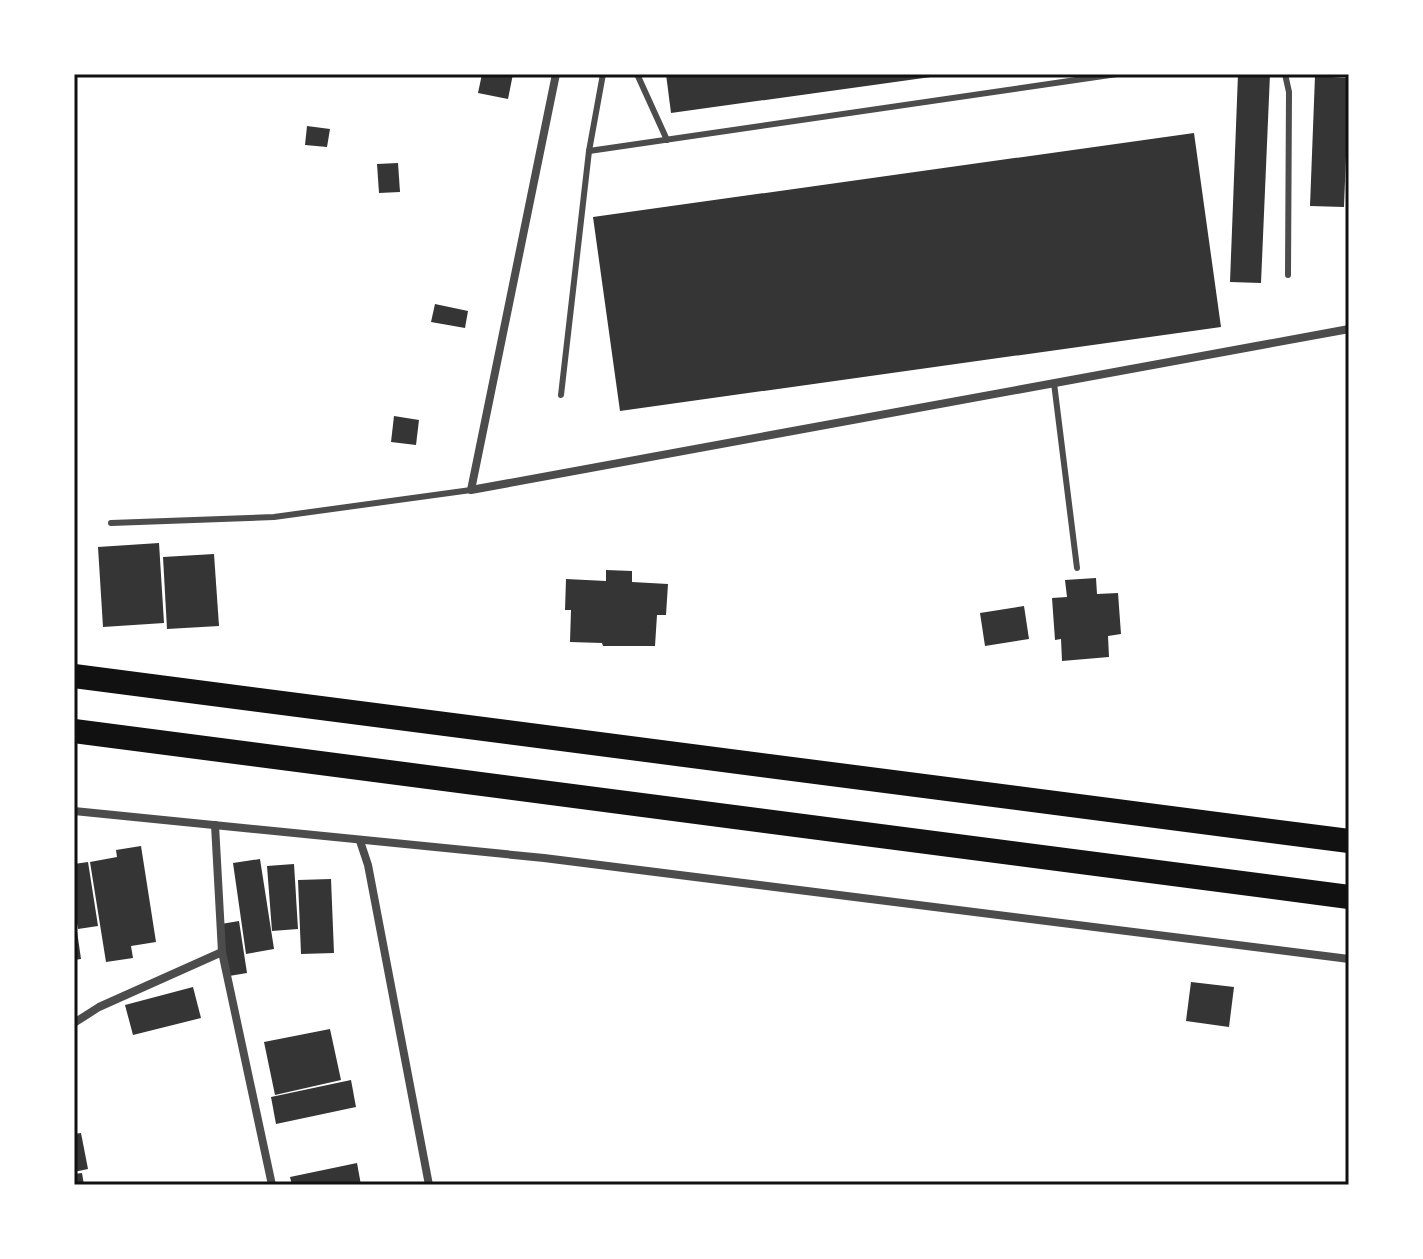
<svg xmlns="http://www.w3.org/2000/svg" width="1423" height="1259" viewBox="0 0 1423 1259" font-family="'Roboto Condensed',sans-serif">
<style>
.building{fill:#353535}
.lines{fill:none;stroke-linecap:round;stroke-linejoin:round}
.service{stroke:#4c4c4c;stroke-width:6}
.minor{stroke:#4c4c4c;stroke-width:8}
.motorway{stroke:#111;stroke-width:24}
.neatline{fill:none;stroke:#111;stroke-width:3}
</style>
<rect width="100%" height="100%" fill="#fff"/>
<g class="building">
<path d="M 482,74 L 513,74 L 508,99 L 478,93 Z"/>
<path d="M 666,74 L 938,74 L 938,76 L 671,113 Z"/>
<path d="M 1238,74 L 1270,74 L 1261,283 L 1230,282 Z"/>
<path d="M 1315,76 L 1349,78 L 1344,207 L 1310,206 Z"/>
<path d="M 307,126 L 330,129 L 327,147 L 305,145 Z"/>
<path d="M 1194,133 L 1221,327 L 620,411 L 593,217 Z"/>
<path d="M 398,163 L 400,192 L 379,193 L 377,164 Z"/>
<path d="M 435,304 L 468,311 L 465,328 L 431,322 Z"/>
<path d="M 394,416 L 419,420 L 416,445 L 391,442 Z"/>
<path d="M 159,543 L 164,623 L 103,627 L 98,547 Z"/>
<path d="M 214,554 L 219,626 L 167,629 L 163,557 Z"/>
<path d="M 606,570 L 632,571 L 632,582 L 668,584 L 666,615 L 657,615 L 655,646 L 603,646 L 602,643 L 570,642 L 571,610 L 565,610 L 566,579 L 606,581 Z"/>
<path d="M 1096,578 L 1097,594 L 1118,593 L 1121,634 L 1108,636 L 1109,657 L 1062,661 L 1061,639 L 1055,640 L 1052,598 L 1067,597 L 1065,580 Z"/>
<path d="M 1024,606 L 1029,639 L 985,646 L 980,613 Z"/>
<path d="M 141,846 L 156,942 L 131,946 L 133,958 L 106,962 L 90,862 L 117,857 L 116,850 Z"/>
<path d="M 260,859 L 274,949 L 246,954 L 233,863 Z"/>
<path d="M 88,862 L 98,926 L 78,929 L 74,905 L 74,864 Z"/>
<path d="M 294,864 L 298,929 L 272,931 L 267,866 Z"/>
<path d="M 331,879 L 334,953 L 301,954 L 298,880 Z"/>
<path d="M 239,921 L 247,973 L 229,976 L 221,924 Z"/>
<path d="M 76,924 L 81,959 L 74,960 L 74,925 Z"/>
<path d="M 1191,982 L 1234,987 L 1229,1027 L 1186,1021 Z"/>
<path d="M 193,987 L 201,1018 L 133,1035 L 125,1005 Z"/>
<path d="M 330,1029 L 341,1080 L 275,1095 L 264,1042 Z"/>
<path d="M 351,1080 L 356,1107 L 276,1124 L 271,1097 Z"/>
<path d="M 81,1133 L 88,1169 L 74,1172 L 74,1134 Z"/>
<path d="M 357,1163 L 361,1185 L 292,1185 L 290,1177 Z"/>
<path d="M 82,1173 L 84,1185 L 74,1185 L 74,1174 Z"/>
</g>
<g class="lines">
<g class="service">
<path d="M 637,74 L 667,140"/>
<path d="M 1285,74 L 1289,92 L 1288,275"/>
<path d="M 589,151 L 1117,74"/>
<path d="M 1054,383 L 1077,568"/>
<path d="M 561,395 L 589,151 L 603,74"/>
<path d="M 111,523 L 274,517 L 471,490"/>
</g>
<g class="minor">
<path d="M 556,74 L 471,490 L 1349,329"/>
<path d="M 74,811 L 544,858 L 1349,959"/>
<path d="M 215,825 L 222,952 L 272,1185"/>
<path d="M 360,841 L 368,865 L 429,1185"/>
<path d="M 74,1023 L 99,1007 L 222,952"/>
</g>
<g class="motorway">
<path d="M 74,676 L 1349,841"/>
<path d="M 74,731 L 1349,897"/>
</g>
</g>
<rect width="1423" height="1259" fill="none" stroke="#ffffff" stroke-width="152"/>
<rect x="76" y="76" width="1271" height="1107" class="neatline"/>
</svg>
